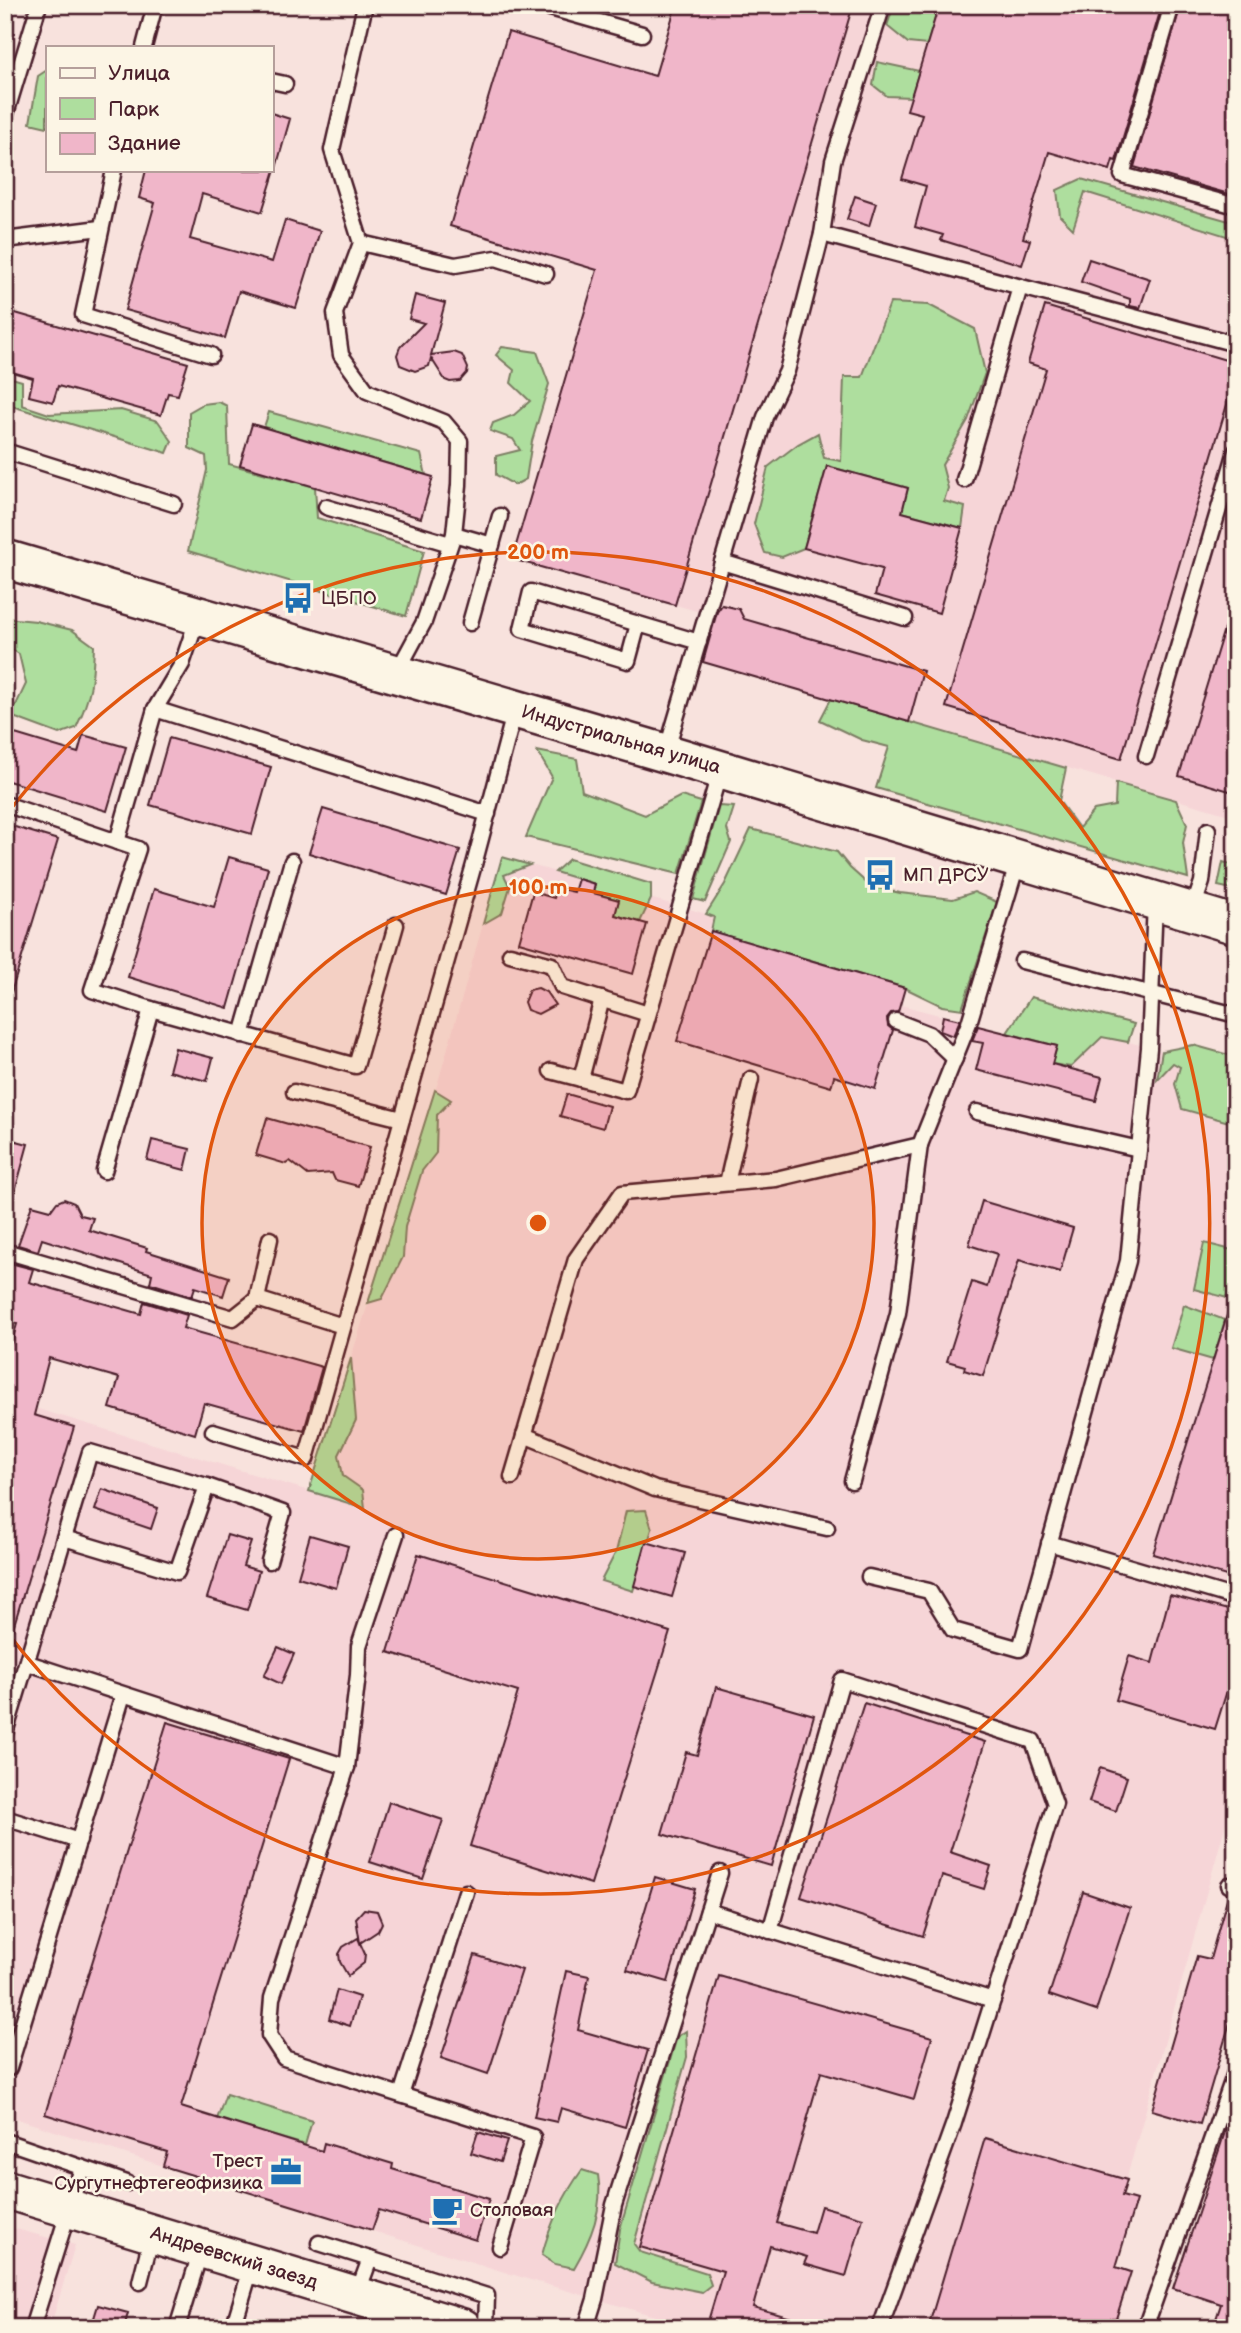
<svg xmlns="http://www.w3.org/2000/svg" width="1241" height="2333" viewBox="0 0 1241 2333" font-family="'Balsamiq Sans',sans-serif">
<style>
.built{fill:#f6d5d7}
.green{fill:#aede9e;stroke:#7c7e64;stroke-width:2}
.building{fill:#f0b6c9;stroke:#4a1f2b;stroke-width:2}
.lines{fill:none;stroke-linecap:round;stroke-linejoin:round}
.lane-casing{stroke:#4a1f2b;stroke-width:19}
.secondary-casing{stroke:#4a1f2b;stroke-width:42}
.lane{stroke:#fcf5e5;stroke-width:14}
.secondary{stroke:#fcf5e5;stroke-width:37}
.ring{fill:none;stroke:#e0560e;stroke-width:3.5}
.labels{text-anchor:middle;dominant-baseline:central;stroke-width:5;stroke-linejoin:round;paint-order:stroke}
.poi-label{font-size:19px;fill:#4a1f2b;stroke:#fcf5e5;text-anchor:start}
.street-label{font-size:19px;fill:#4a1f2b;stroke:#fcf5e5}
.centre{fill:#e0560e;stroke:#fcf5e5;stroke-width:3.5}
.ring-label{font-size:21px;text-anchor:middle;font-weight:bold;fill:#e0560e;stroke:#fcf5e5;stroke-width:5;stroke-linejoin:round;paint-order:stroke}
</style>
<rect width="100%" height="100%" fill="#f8e2dd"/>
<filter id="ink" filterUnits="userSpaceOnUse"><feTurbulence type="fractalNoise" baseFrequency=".0143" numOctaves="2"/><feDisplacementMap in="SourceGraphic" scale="14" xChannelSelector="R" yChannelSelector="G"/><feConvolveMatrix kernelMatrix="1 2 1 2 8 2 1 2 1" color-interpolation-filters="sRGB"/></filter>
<g filter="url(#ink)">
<g class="built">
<path d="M 676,5 L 1236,5 L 1236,817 L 701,661 L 714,616 L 512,558 Z"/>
<path d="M 502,857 L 714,916 L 711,931 L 905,988 L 901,1005 L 1007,1033 L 1031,997 L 1134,1024 L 1129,1042 L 1236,1072 L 1236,1787 L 1122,2195 L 1136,2200 L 1109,2236 L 1081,2328 L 696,2328 L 524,2278 L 163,2166 L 5,2115 L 5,1399 L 309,1491 L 439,1079 Z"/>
<path d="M 5,2226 L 75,2245 L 50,2328 L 5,2328 Z"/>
</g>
<g class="green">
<path d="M 894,5 L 939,5 L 927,45 L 908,43 L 887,26 Z"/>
<path d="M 877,62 L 919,71 L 911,97 L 887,96 L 873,85 Z"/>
<path d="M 47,70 L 47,127 L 30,123 L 38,76 Z"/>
<path d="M 1081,179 L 1236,223 L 1236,239 L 1085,192 L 1073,229 L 1060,216 L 1057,190 Z"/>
<path d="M 890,303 L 929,305 L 975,329 L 985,373 L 968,420 L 942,465 L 948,488 L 944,501 L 965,507 L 962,528 L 902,512 L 908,488 L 827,466 L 804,548 L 782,557 L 765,553 L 754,524 L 768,467 L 798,444 L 818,433 L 824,458 L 841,461 L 844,377 L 862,377 Z"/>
<path d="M 502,347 L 537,352 L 549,384 L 532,441 L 526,479 L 515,485 L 496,475 L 496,456 L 520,450 L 513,439 L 490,431 L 493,423 L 514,415 L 530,401 L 511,383 L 514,370 L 496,355 Z"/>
<path d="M 5,376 L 22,381 L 22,405 L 49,414 L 121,410 L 158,421 L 172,441 L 167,453 L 5,404 Z"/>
<path d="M 219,402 L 227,406 L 229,464 L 315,487 L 317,518 L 424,551 L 406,616 L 188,551 L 207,470 L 206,456 L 189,448 L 189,412 L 203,404 Z"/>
<path d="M 269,412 L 421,454 L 426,475 L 264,427 Z"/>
<path d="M 5,618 L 36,621 L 72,630 L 94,646 C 93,681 91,696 76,728 L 59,734 L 5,714 L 5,709 L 16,705 L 26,684 L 19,654 L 5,645 Z"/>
<path d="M 831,699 L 1066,768 L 1059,801 L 1079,828 L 1094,810 L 1115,806 L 1116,783 L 1176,800 L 1187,824 L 1183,843 L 1188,878 L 876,788 L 889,747 L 862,740 L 820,720 Z"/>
<path d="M 537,751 L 577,759 L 582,791 L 645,815 L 681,796 L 701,802 L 679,874 L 526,837 L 552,777 Z"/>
<path d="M 719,806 L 734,807 L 727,829 L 731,842 L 705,902 L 693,899 Z"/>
<path d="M 751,829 L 837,852 L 850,868 L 870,886 L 900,893 L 953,899 L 974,892 L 997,902 L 962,1009 L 942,1006 L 905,988 L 711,931 L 714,917 L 706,914 L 725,884 Z"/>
<path d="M 502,857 L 530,865 L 504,875 L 510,887 L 502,913 L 483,924 Z"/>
<path d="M 569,859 L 651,884 L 651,899 L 640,922 L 615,915 L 619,900 L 593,893 L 595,884 L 555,872 Z"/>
<path d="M 1223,862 L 1236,866 L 1236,890 L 1218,886 Z"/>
<path d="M 1031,997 L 1134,1024 L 1128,1042 L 1102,1037 L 1071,1067 L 1052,1064 L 1057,1046 L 1007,1033 Z"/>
<path d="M 1193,1045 L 1236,1057 L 1236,1124 L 1182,1109 L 1175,1084 L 1180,1067 L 1173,1063 L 1157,1080 L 1162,1051 Z"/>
<path d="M 435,1090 L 451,1100 L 437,1115 L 436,1153 L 422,1171 L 405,1227 L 403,1257 L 382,1299 L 368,1303 Z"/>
<path d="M 1204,1243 L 1236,1251 L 1236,1285 L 1231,1299 L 1194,1289 Z"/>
<path d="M 1184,1305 L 1225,1320 L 1213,1360 L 1171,1348 Z"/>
<path d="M 351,1358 L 356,1420 L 339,1455 L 343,1476 L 363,1490 L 365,1508 L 309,1491 Z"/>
<path d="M 646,1510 L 652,1529 L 633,1591 L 601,1581 L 616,1552 L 626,1511 Z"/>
<path d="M 686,2031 L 687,2057 L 634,2244 L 640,2252 L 707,2273 L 711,2285 L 702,2292 L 652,2282 L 615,2263 L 620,2229 L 677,2037 Z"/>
<path d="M 226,2094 L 312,2121 L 305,2145 L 217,2119 Z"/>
<path d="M 582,2170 L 598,2175 C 604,2208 591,2239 574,2268 L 555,2264 L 542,2255 C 550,2224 563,2196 582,2170 Z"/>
</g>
<g class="building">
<path d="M 676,5 L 853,5 L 675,605 L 512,559 L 597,270 L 450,226 L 508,32 L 655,76 Z"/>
<path d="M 939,5 L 1162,5 L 1116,161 L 1113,160 L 1110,170 L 1049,152 L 1023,238 L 1030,240 L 1022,265 L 941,240 L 943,235 L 915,227 L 926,186 L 902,179 L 922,114 L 907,110 Z"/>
<path d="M 1181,5 L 1236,5 L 1236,196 L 1134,167 Z"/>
<path d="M 271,113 L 290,119 L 276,168 L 271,167 Z"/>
<path d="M 146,170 L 275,170 L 262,212 L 202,194 L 190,239 L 272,262 L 285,220 L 320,231 L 296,308 L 239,291 L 225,338 L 125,310 L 155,203 L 139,198 Z"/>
<path d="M 855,196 L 876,203 L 869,226 L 847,219 Z"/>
<path d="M 1089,259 L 1150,279 L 1140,308 L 1130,306 L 1130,299 L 1081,282 Z"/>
<path d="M 415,295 L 445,303 L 431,355 L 454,352 L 462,355 L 468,368 L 467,373 L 460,381 L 450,382 L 445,380 L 431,358 L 429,366 L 415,371 L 400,365 L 397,355 L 400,347 L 424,323 L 409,319 Z"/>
<path d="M 1045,306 L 1236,363 L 1236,374 L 1223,418 L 1121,759 L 946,707 L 1046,369 L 1028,363 Z"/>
<path d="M 5,310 L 188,363 L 178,395 L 168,393 L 161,415 L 58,386 L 53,402 L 29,396 L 33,378 L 5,370 Z"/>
<path d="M 252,424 L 433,477 L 421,518 L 240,465 Z"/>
<path d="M 827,466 L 908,488 L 902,512 L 962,528 L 939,613 L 875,595 L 882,569 L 804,548 Z"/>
<path d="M 722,605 L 739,609 L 744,619 L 923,671 L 909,722 L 703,662 L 717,612 Z"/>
<path d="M 1231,606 L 1236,606 L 1236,793 L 1179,776 Z"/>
<path d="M 5,731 L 78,753 L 83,735 L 126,747 L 107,811 L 5,780 Z"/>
<path d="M 169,738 L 271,767 L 252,834 L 150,805 Z"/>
<path d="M 323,809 L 460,850 L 446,895 L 309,853 Z"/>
<path d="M 5,824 L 58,840 L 10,996 L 5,995 Z"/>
<path d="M 229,857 L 268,868 L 228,1008 L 128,977 L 154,889 L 214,907 Z"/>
<path d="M 578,879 L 595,884 L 593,893 L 619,900 L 615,915 L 647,924 L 633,974 L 519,942 L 533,892 L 554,898 L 557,888 L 574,892 Z"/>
<path d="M 711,931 L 905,988 L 898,1012 L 891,1013 L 887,1018 L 888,1026 L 893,1030 L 875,1089 L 834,1076 L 831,1087 L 677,1041 Z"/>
<path d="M 538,988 L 546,992 L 555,1005 L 538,1014 L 527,1010 L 524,1002 L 529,990 Z"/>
<path d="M 943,1016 L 960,1020 L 953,1036 L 940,1031 Z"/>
<path d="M 978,1026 L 1057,1046 L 1052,1064 L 1102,1077 L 1096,1101 L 976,1070 L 983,1043 L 972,1041 Z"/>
<path d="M 175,1048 L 213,1058 L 207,1081 L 169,1071 Z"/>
<path d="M 567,1094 L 609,1106 L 603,1128 L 560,1116 Z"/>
<path d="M 267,1118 L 370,1147 L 358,1186 L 335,1180 L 332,1173 L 308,1175 L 290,1161 L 286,1164 L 256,1155 Z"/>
<path d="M 5,1138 L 28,1144 L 11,1206 L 5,1205 Z"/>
<path d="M 152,1140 L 190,1149 L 185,1170 L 147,1160 Z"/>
<path d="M 64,1199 L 74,1203 L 80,1215 L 93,1218 L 89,1230 L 147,1248 L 146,1251 L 229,1277 L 223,1296 L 195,1287 L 192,1296 L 150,1283 L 152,1274 L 42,1239 L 38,1251 L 18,1245 L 32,1205 L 51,1210 L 57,1202 Z"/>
<path d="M 982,1201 L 1073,1228 L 1060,1272 L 1019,1260 L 983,1376 L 964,1370 L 965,1366 L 947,1361 L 972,1282 L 987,1287 L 997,1254 L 969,1245 Z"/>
<path d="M 10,1263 L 33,1269 L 29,1282 L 141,1314 L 144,1302 L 187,1315 L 183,1328 L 322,1367 L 304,1431 L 204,1403 L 195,1434 L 110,1408 L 119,1378 L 49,1358 L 34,1415 L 74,1427 L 10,1638 L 5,1637 L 5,1365 L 17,1324 L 5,1321 L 5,1279 Z"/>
<path d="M 1232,1299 L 1236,1300 L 1236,1579 L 1153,1554 Z"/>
<path d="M 102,1489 L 158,1508 L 151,1529 L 95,1510 Z"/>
<path d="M 227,1535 L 251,1542 L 243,1566 L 259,1571 L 247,1610 L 207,1598 Z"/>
<path d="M 310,1535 L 348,1546 L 336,1588 L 298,1577 Z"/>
<path d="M 646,1542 L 685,1553 L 672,1597 L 634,1586 Z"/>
<path d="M 418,1554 L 670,1632 L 591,1884 L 470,1846 L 518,1692 L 388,1652 Z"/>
<path d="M 1170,1595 L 1236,1612 L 1236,1662 L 1215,1729 L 1116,1700 L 1129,1656 L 1152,1663 Z"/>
<path d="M 278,1647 L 294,1654 L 281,1684 L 264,1676 Z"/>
<path d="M 716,1687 L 814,1715 L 771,1866 L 662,1834 L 686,1752 L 697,1755 Z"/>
<path d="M 864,1703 L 985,1742 L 950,1852 L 991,1866 L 984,1889 L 942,1876 L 923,1936 L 801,1897 Z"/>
<path d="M 167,1722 L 289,1759 L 181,2107 L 322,2151 L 324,2143 L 393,2164 L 392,2169 L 489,2199 L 476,2240 L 379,2210 L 372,2230 L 163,2166 L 167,2152 L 45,2114 Z"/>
<path d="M 1100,1768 L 1127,1777 L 1116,1811 L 1089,1802 Z"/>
<path d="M 389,1802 L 443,1820 L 423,1879 L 370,1862 Z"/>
<path d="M 655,1877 L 695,1889 L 668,1982 L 627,1970 Z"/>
<path d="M 1083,1892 L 1130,1908 L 1096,2011 L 1049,1995 Z"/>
<path d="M 1228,1895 L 1236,1897 L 1236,2002 L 1200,2124 L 1152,2110 L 1197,1956 L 1210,1959 Z"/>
<path d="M 364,1909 L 377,1911 L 382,1923 L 378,1931 L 360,1943 L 365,1954 L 364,1963 L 348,1976 L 340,1962 L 339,1954 L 343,1947 L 358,1938 L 360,1943 L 356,1918 Z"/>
<path d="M 475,1955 L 522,1970 L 488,2074 L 441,2058 Z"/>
<path d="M 566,1971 L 589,1976 L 578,2030 L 648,2050 L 625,2127 L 561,2108 L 557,2122 L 534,2117 Z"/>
<path d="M 719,1976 L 932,2037 L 914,2099 L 821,2072 L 777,2223 L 813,2233 L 821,2206 L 863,2218 L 846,2276 L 804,2264 L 807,2257 L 770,2246 L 753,2307 L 809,2323 L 808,2328 L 706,2328 L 723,2271 L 640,2247 Z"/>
<path d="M 337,1990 L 359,1997 L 350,2026 L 329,2019 Z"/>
<path d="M 1233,2108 L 1236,2108 L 1236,2328 L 1213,2328 L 1221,2304 L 1173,2288 Z"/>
<path d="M 478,2132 L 507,2141 L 500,2162 L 471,2153 Z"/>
<path d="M 985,2138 L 1127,2180 L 1122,2196 L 1136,2200 L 1116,2267 L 1131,2272 L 1113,2328 L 1083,2320 L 1081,2328 L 928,2328 Z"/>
<path d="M 98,2305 L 128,2313 L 124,2328 L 91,2328 Z"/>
</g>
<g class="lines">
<defs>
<g id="lane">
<path d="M 365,5 L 332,150 L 361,243 L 335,313 L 341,355 L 367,391 L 444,422 L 460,441 L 459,485 L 454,534 L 424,622 L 397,672"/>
<path d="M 540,5 L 642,34"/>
<path d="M 1172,5 L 1122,175 L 1236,206"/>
<path d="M 144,47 L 155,5"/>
<path d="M 271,81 L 285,84"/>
<path d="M 5,117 L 39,5"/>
<path d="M 114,170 L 83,315 L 211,355"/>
<path d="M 822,234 L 1236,344"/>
<path d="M 5,240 L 100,228"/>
<path d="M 361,243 L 455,265 L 496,258 L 546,274"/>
<path d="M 5,451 L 174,504"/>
<path d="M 964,480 L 1020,287"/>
<path d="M 326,507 L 450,544"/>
<path d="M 454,534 L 492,545"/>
<path d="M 722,562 L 905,618"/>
<path d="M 470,623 L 500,516"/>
<path d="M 638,624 L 628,661 L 522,629 L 531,592 L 699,642"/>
<path d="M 155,709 L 488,814"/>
<path d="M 666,752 L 765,417 L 787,371 L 822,234 L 833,161 L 883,5"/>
<path d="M 1146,756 L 1236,451"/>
<path d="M 5,804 L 138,849 L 92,990 L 151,1009 L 104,1171"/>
<path d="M 117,842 L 155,709 L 182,664 L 198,617"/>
<path d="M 1192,911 L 1202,882 L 1208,830"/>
<path d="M 510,954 L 552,965 L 562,987 L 648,1014"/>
<path d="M 1022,961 L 1236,1015"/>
<path d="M 151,1009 L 356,1066 L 396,925"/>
<path d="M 896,1021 L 929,1034 L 955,1059"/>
<path d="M 242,1035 L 292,861"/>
<path d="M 551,1071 L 626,1091 L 720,771"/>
<path d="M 581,1079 L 602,999"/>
<path d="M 294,1092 L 402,1119"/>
<path d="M 977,1112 L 1139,1149"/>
<path d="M 727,1183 L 751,1079"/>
<path d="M 5,1251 L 233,1318 L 257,1299 L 343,1326"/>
<path d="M 257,1299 L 270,1239"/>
<path d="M 213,1431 L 306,1459 L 475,861 L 515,710"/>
<path d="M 524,1435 L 655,1489 L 827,1528"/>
<path d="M 512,1477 L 576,1259 L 622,1193 L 776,1179 L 920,1145 L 969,1023 L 1018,861"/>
<path d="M 852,1481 L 898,1313 L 920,1145"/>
<path d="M 396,1535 L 359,1646 L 358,1675 L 347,1767 L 272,1998 L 269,2035 L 284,2058 L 533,2137 L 500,2247"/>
<path d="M 64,1538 L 177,1572 L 207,1486"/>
<path d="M 1049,1543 L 1236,1598"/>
<path d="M 869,1577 L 929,1591 L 953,1630 L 1020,1649 L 1128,1261 L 1149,1048 L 1155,902"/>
<path d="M 28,1663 L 347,1767"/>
<path d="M 5,1733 L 90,1452 L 207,1486 L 283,1513 L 269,1561"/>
<path d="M 5,1818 L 79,1841"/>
<path d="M 1229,1885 L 1236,1888"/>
<path d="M 708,1911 L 993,2000"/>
<path d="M 770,1931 L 842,1680 L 1033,1741 L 1055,1804 L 954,2123 L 880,2328"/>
<path d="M 9,2068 L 123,1695"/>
<path d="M 401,2095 L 466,1892"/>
<path d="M 5,2141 L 127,2183"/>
<path d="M 319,2243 L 487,2296 L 486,2328"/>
<path d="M 140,2282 L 152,2235"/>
<path d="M 357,2294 L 370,2259"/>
<path d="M 32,2328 L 82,2168"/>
<path d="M 177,2328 L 201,2250"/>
<path d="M 233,2328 L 252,2265"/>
<path d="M 586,2328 L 595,2299 L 614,2205 L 720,1873"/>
<path d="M 1145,2328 L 1236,2070"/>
</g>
<g id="secondary">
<path d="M 5,559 L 665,753 L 1236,925"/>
<path d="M 5,2189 L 463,2328"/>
</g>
</defs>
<use href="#lane" class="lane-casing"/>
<use href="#secondary" class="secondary-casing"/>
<use href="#lane" class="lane"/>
<use href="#secondary" class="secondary"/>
</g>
</g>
<circle cx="538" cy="1223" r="336" fill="#e0560e" fill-opacity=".12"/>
<g class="ring">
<circle cx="538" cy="1223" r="336"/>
<path d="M6 815A671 671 0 1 1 6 1631"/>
</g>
<defs>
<symbol id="bus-bare" viewBox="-9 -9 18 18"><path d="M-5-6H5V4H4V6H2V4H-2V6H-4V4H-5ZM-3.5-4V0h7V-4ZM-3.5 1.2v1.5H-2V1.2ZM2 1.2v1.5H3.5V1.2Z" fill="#1f6fb2" stroke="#fcf5e5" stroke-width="2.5" paint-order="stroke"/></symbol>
<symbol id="office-bare" viewBox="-9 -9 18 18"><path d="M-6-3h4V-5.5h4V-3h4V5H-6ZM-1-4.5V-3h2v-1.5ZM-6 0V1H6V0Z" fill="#1f6fb2" stroke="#fcf5e5" stroke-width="2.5" paint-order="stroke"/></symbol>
<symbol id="cafe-bare" viewBox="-9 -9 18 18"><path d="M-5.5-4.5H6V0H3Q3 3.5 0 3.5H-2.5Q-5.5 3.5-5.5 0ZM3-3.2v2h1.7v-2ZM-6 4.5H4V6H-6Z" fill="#1f6fb2" stroke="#fcf5e5" stroke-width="2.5" paint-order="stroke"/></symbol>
</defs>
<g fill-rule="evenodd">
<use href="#bus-bare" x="276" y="576" width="44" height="44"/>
<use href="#bus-bare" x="858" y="853" width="44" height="44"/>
<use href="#office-bare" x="264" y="2150" width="44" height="44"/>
<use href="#cafe-bare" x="425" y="2188" width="44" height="44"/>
</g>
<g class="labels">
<g class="poi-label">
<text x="321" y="598">ЦБПО</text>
<text x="903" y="875">МП ДРСУ</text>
<text x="263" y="2161" text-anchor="end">Трест<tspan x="263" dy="22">Сургутнефтегеофизика</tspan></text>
<text x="470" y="2210">Столовая</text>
</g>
<g class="street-label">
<text transform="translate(621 740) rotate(16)">Индустриальная улица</text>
<text transform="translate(234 2258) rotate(17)">Андреевский заезд</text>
</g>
</g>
<circle cx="538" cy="1223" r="10" class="centre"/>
<g class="ring-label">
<text x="538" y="559">200 m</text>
<text x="538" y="894">100 m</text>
</g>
<rect width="1241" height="2333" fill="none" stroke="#fcf5e5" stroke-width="28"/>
<rect x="14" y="14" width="1213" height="2305" fill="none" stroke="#4a1f2b" stroke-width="2.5" filter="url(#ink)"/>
<rect x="46" y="46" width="228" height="126" fill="#fcf5e5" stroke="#b59f9b" stroke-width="2"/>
<rect x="60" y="68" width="35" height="10" fill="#fcf5e5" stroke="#b59f9b" stroke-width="2"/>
<text x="108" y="80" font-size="21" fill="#4a1f2b">Улица</text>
<rect x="60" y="98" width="35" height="21" fill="#aede9e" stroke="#b59f9b" stroke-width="2"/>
<text x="108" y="116" font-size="21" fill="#4a1f2b">Парк</text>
<rect x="60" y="133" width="35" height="21" fill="#f0b6c9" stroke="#b59f9b" stroke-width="2"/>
<text x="108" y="150" font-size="21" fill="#4a1f2b">Здание</text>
</svg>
